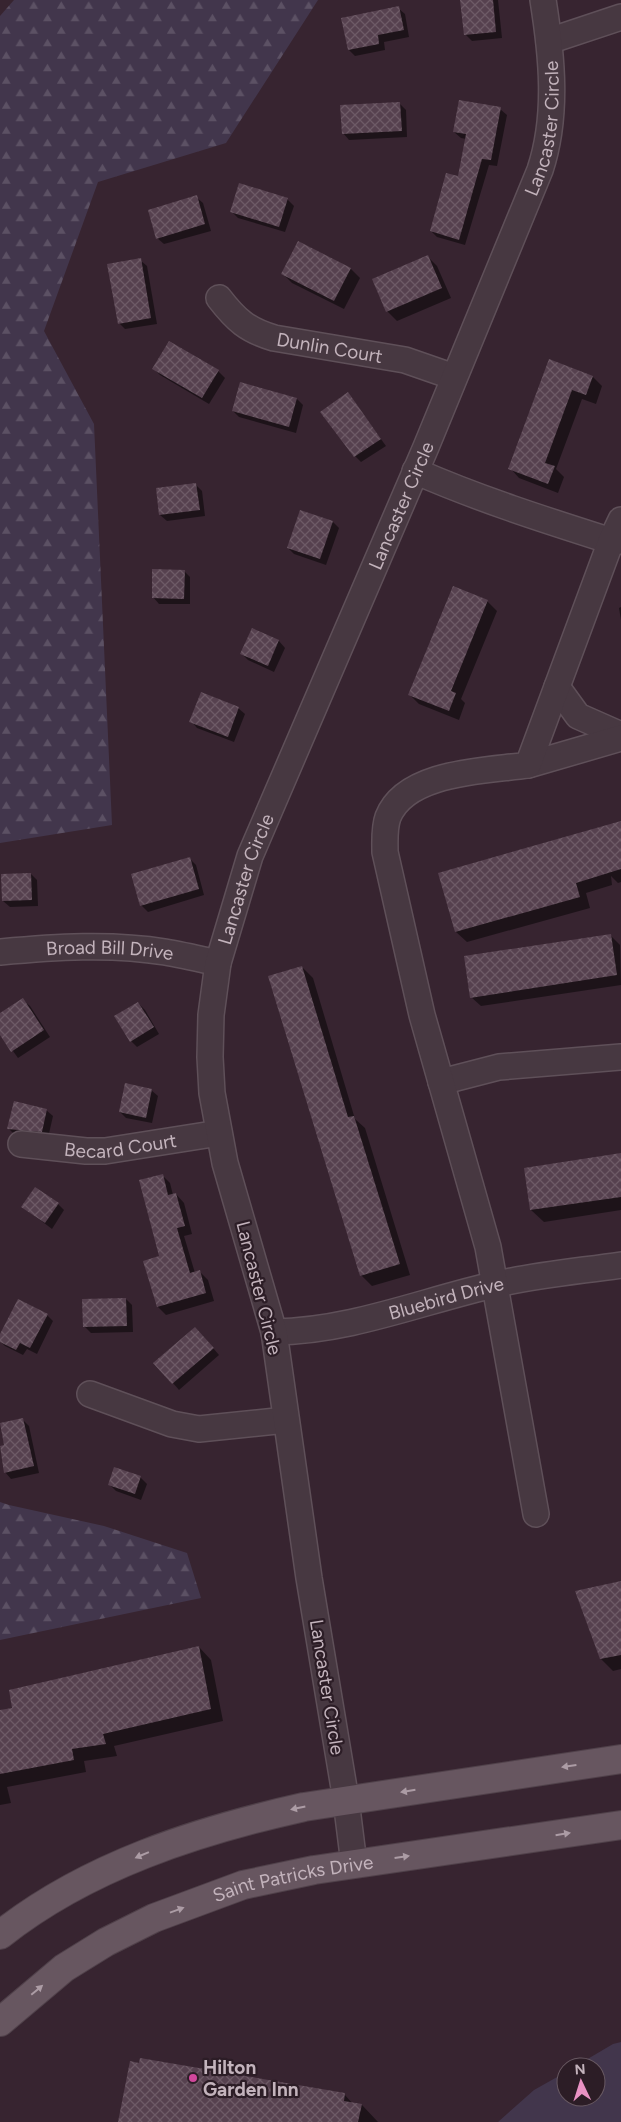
<svg xmlns="http://www.w3.org/2000/svg" width="621" height="2122" viewBox="0 0 621 2122" font-family="Figtree,sans-serif">
<style>
.forest{fill:url(#forest-firs)}
.park{fill:#42364c}
.shadow{fill:#0007}
.building{fill:url(#building-cross-hatch)}
.lines{fill:none;stroke-linecap:round;stroke-linejoin:round}
.minor-casing{stroke:#5f5059;stroke-width:28}
.major-casing{stroke:#50414a;stroke-width:30}
.minor{stroke:#473841;stroke-width:25}
.major{stroke:#675660;stroke-width:28}
.oneway{fill:#ac9ca5}
.hotel-dot{fill:#d1479c;stroke:#2c1d26;stroke-width:2}
.labels{text-anchor:middle;dominant-baseline:central;stroke-width:4.5;stroke-linejoin:round;paint-order:stroke}
.street-label{font-size:19px;fill:#c3b3bc;stroke:#2c1d26}
.poi-label{font-size:19px;font-weight:bold;fill:#c3b3bc;stroke:#2c1d26;text-anchor:start}
</style>
<defs>
<pattern id="forest-firs" width="22" height="20" patternUnits="userSpaceOnUse" patternTransform="scale(1.25)"><rect width="22" height="20" fill="#42364c"/><path d="M5 1l3.5 6h-7zM16 11l3.5 6h-7z" fill="#5c5164"/></pattern>
<pattern id="building-cross-hatch" width="8" height="8" patternUnits="userSpaceOnUse" patternTransform="scale(1.25)"><rect width="8" height="8" fill="#56414f"/><path d="M0 0l8 8M0 8l8-8" fill="none" stroke="#6d5a66"/></pattern>
</defs>
<rect width="100%" height="100%" fill="#372430"/>
<g class="forest">
<path d="M 14,0 L 318,0 L 226,143 L 98,182 L 44,331 L 94,424 L 112,825 L 0,843 L 0,16 Z"/>
<path d="M 0,1502 L 9,1505 L 104,1526 L 187,1553 L 201,1598 L 0,1640 Z"/>
</g>
<path class="park" d="M 621,2042 L 621,2122 L 498,2122 L 534,2090 L 566,2072 L 566,2097 L 596,2097 L 596,2067 L 574,2067 L 613,2044 Z"/>
<g class="shadow">
<path d="M 462,0 L 498,0 L 502,38 L 472,41 L 465,34 Z"/>
<path d="M 398,8 L 405,14 L 409,37 L 384,42 L 385,50 L 355,56 L 349,50 Z"/>
<path d="M 399,103 L 406,110 L 407,137 L 349,140 L 343,133 Z"/>
<path d="M 500,109 L 507,115 L 497,166 L 489,165 L 465,245 L 437,237 L 431,231 L 459,178 L 466,139 L 461,138 L 454,132 Z"/>
<path d="M 196,197 L 203,203 L 211,231 L 164,244 L 157,238 Z"/>
<path d="M 287,199 L 294,206 L 285,232 L 238,218 L 231,211 Z"/>
<path d="M 299,242 L 351,269 L 360,278 L 344,309 L 292,283 L 282,273 Z"/>
<path d="M 428,257 L 437,266 L 451,298 L 397,321 L 387,311 Z"/>
<path d="M 140,260 L 147,266 L 157,324 L 125,329 L 119,323 Z"/>
<path d="M 170,343 L 218,371 L 225,378 L 209,404 L 160,375 L 154,369 Z"/>
<path d="M 550,361 L 593,377 L 602,386 L 596,404 L 582,399 L 556,469 L 564,477 L 558,493 L 519,478 L 510,468 Z"/>
<path d="M 348,394 L 386,446 L 361,462 L 355,456 Z"/>
<path d="M 297,399 L 303,405 L 296,433 L 239,417 L 233,411 Z"/>
<path d="M 196,485 L 202,491 L 205,516 L 167,521 L 160,515 Z"/>
<path d="M 301,511 L 333,522 L 339,528 L 326,565 L 294,554 L 288,548 Z"/>
<path d="M 184,571 L 190,577 L 190,604 L 159,604 L 153,597 Z"/>
<path d="M 487,601 L 497,611 L 461,699 L 465,703 L 459,720 L 419,704 L 410,695 Z"/>
<path d="M 621,607 L 621,620 L 619,608 Z"/>
<path d="M 252,630 L 279,641 L 285,648 L 274,672 L 248,660 L 242,654 Z"/>
<path d="M 238,708 L 245,714 L 234,742 L 197,728 L 191,721 Z"/>
<path d="M 621,822 L 621,882 L 618,883 L 611,876 L 612,885 L 586,893 L 590,908 L 467,942 L 456,932 Z"/>
<path d="M 189,858 L 196,865 L 204,895 L 148,912 L 141,905 Z"/>
<path d="M 31,874 L 37,880 L 38,906 L 10,907 L 3,901 Z"/>
<path d="M 611,936 L 620,945 L 621,985 L 481,1006 L 471,997 Z"/>
<path d="M 302,967 L 313,978 L 355,1119 L 365,1128 L 410,1275 L 372,1286 L 361,1275 Z"/>
<path d="M 23,1000 L 30,1006 L 50,1037 L 18,1058 L 0,1033 L 0,1015 Z"/>
<path d="M 138,1003 L 145,1010 L 159,1034 L 137,1047 L 131,1041 Z"/>
<path d="M 151,1090 L 158,1096 L 152,1123 L 126,1118 L 120,1112 Z"/>
<path d="M 46,1110 L 53,1116 L 48,1138 L 15,1135 L 9,1129 Z"/>
<path d="M 621,1155 L 621,1210 L 544,1222 L 531,1210 Z"/>
<path d="M 162,1175 L 170,1183 L 173,1195 L 176,1194 L 184,1203 L 192,1234 L 184,1236 L 195,1273 L 200,1272 L 208,1280 L 214,1301 L 166,1315 L 158,1307 Z"/>
<path d="M 58,1204 L 64,1210 L 52,1229 L 23,1207 Z"/>
<path d="M 126,1299 L 132,1305 L 133,1332 L 91,1333 L 84,1326 Z"/>
<path d="M 47,1315 L 53,1321 L 37,1354 L 27,1349 L 23,1355 L 5,1346 L 0,1341 L 0,1337 Z"/>
<path d="M 202,1335 L 219,1355 L 179,1390 L 173,1383 Z"/>
<path d="M 23,1420 L 29,1426 L 39,1473 L 11,1479 L 5,1472 L 0,1447 L 6,1446 Z"/>
<path d="M 140,1477 L 147,1484 L 141,1500 L 116,1491 L 109,1484 Z"/>
<path d="M 621,1583 L 621,1669 L 613,1671 L 601,1659 Z"/>
<path d="M 199,1647 L 211,1660 L 223,1721 L 114,1746 L 117,1756 L 84,1761 L 86,1772 L 7,1787 L 11,1803 L 0,1805 L 0,1712 Z"/>
<path d="M 344,2094 L 353,2104 L 362,2105 L 378,2122 L 119,2122 Z"/>
</g>
<g class="building">
<path d="M 460,0 L 493,0 L 496,32 L 464,35 Z"/>
<path d="M 399,6 L 404,30 L 378,35 L 379,44 L 348,50 L 341,18 Z"/>
<path d="M 459,100 L 501,107 L 491,160 L 482,159 L 459,240 L 430,231 L 446,173 L 458,176 L 466,134 L 453,132 Z"/>
<path d="M 400,102 L 402,131 L 342,134 L 340,105 Z"/>
<path d="M 239,183 L 288,198 L 279,227 L 230,212 Z"/>
<path d="M 197,195 L 205,224 L 156,239 L 148,210 Z"/>
<path d="M 298,241 L 351,268 L 334,301 L 281,274 Z"/>
<path d="M 428,255 L 442,288 L 386,312 L 372,279 Z"/>
<path d="M 141,258 L 151,318 L 118,324 L 107,264 Z"/>
<path d="M 169,341 L 219,370 L 202,398 L 152,369 Z"/>
<path d="M 549,359 L 593,376 L 586,395 L 572,390 L 545,463 L 555,466 L 548,484 L 508,469 Z"/>
<path d="M 240,382 L 297,398 L 289,427 L 232,411 Z"/>
<path d="M 348,392 L 381,439 L 354,457 L 320,412 Z"/>
<path d="M 196,483 L 200,510 L 159,515 L 156,488 Z"/>
<path d="M 300,510 L 333,521 L 320,559 L 287,548 Z"/>
<path d="M 152,569 L 185,570 L 184,599 L 152,598 Z"/>
<path d="M 453,586 L 488,600 L 451,691 L 456,693 L 449,711 L 408,695 Z"/>
<path d="M 252,628 L 279,640 L 268,666 L 240,654 Z"/>
<path d="M 201,692 L 239,707 L 228,737 L 189,722 Z"/>
<path d="M 621,821 L 621,869 L 576,883 L 580,897 L 455,932 L 438,873 Z"/>
<path d="M 190,857 L 199,889 L 140,906 L 131,874 Z"/>
<path d="M 31,873 L 32,900 L 2,901 L 1,874 Z"/>
<path d="M 611,934 L 617,975 L 470,998 L 464,956 Z"/>
<path d="M 302,966 L 348,1117 L 354,1116 L 400,1264 L 360,1276 L 268,976 Z"/>
<path d="M 23,998 L 44,1030 L 11,1052 L 0,1035 L 0,1013 Z"/>
<path d="M 138,1002 L 154,1027 L 130,1042 L 114,1016 Z"/>
<path d="M 125,1083 L 152,1089 L 146,1118 L 119,1112 Z"/>
<path d="M 14,1101 L 47,1109 L 42,1132 L 7,1129 Z"/>
<path d="M 621,1153 L 621,1197 L 530,1210 L 524,1168 Z"/>
<path d="M 163,1174 L 168,1195 L 176,1193 L 185,1226 L 177,1228 L 190,1273 L 200,1270 L 206,1293 L 157,1307 L 143,1261 L 159,1256 L 139,1180 Z"/>
<path d="M 35,1187 L 59,1203 L 45,1223 L 21,1207 Z"/>
<path d="M 126,1298 L 127,1326 L 83,1327 L 82,1299 Z"/>
<path d="M 18,1299 L 48,1314 L 30,1348 L 20,1343 L 16,1350 L 0,1342 L 0,1334 Z"/>
<path d="M 195,1327 L 214,1348 L 172,1384 L 153,1363 Z"/>
<path d="M 23,1418 L 34,1466 L 4,1473 L 0,1446 L 4,1445 L 0,1423 Z"/>
<path d="M 114,1467 L 141,1476 L 135,1494 L 108,1485 Z"/>
<path d="M 621,1581 L 621,1655 L 600,1659 L 575,1591 Z"/>
<path d="M 199,1646 L 211,1709 L 103,1734 L 106,1744 L 72,1749 L 74,1760 L 0,1774 L 0,1710 L 12,1708 L 9,1690 Z"/>
<path d="M 140,2058 L 345,2093 L 344,2101 L 362,2104 L 358,2122 L 118,2122 L 130,2061 L 139,2063 Z"/>
</g>
<g class="lines">
<defs>
<g id="minor">
<path d="M 549,41 L 621,17"/>
<path id="s1" d="M 219,298 C 236,320 247,330 274,338 L 405,360 L 454,377"/>
<path d="M 415,471 C 479,499 545,520 611,541 L 621,541"/>
<path d="M 557,687 L 578,716 L 621,735"/>
<path d="M 528,765 L 621,738"/>
<path id="s2" d="M 0,952 C 54,947 111,943 165,952 C 183,955 200,959 218,963"/>
<path d="M 441,1082 L 499,1067 L 621,1057"/>
<path id="s3" d="M 21,1144 L 86,1151 L 105,1151 L 219,1133"/>
<path id="s4" d="M 274,1332 C 351,1331 422,1301 497,1284 C 537,1275 580,1271 621,1265"/>
<path d="M 90,1394 L 172,1424 L 199,1429 L 286,1420"/>
<path d="M 536,1514 L 488,1247 L 422,1015 L 385,852 C 385,840 384,828 388,817 C 406,771 487,771 528,765 L 611,541 L 621,520"/>
<path id="s5" d="M 354,1864 L 346,1800 L 309,1578 L 274,1332 L 225,1163 L 212,1093 L 210,1057 L 211,1015 L 218,963 L 250,856 L 426,447 L 540,170 C 558,116 552,56 543,0"/>
</g>
<g id="major">
<path d="M 0,1935 C 87,1866 197,1831 304,1807 L 621,1759"/>
<path id="s6" d="M 0,2022 L 64,1968 L 106,1942 L 154,1918 L 243,1885 L 314,1870 L 621,1825"/>
</g>
</defs>
<use href="#minor" class="minor-casing"/>
<use href="#major" class="major-casing"/>
<use href="#minor" class="minor"/>
<use href="#major" class="major"/>
</g>
<defs><path id="oneway-solid" d="M-6-.8H1V-3.2L6.5 0L1 3.2V.8H-6Z" transform="scale(1.25)"/></defs>
<g class="oneway">
<use href="#oneway-solid" transform="translate(569 1766) rotate(172)"/>
<use href="#oneway-solid" transform="translate(408 1791) rotate(171)"/>
<use href="#oneway-solid" transform="translate(298 1808) rotate(168)"/>
<use href="#oneway-solid" transform="translate(563 1834) rotate(-9)"/>
<use href="#oneway-solid" transform="translate(142 1855) rotate(157)"/>
<use href="#oneway-solid" transform="translate(402 1857) rotate(-8)"/>
<use href="#oneway-solid" transform="translate(177 1910) rotate(-20)"/>
<use href="#oneway-solid" transform="translate(37 1990) rotate(-40)"/>
</g>
<circle class="hotel-dot" cx="193" cy="2078" r="5"/>
<g class="labels">
<g class="street-label">
<text stroke="none"><textPath href="#s5" startOffset="1814">Lancaster Circle</textPath></text>
<text stroke="none"><textPath href="#s1" startOffset="126">Dunlin Court</textPath></text>
<text stroke="none"><textPath href="#s5" startOffset="1409">Lancaster Circle</textPath></text>
<text stroke="none"><textPath href="#s5" startOffset="1004">Lancaster Circle</textPath></text>
<text stroke="none"><textPath href="#s2" startOffset="110">Broad Bill Drive</textPath></text>
<text stroke="none"><textPath href="#s3" startOffset="100">Becard Court</textPath></text>
<text transform="translate(259 1288) rotate(76)">Lancaster Circle</text>
<text stroke="none"><textPath href="#s4" startOffset="176">Bluebird Drive</textPath></text>
<text transform="translate(327 1687) rotate(81)">Lancaster Circle</text>
<text stroke="none"><textPath href="#s6" startOffset="332">Saint Patricks Drive</textPath></text>
</g>
<g class="poi-label">
<text x="203" y="2067">Hilton<tspan x="203" dy="22">Garden Inn</tspan></text>
</g>
</g>
<g transform="translate(581 2082) rotate(356)"><circle r="24" fill="#2c1d26" stroke="#685962"/>
<path d="M0-4L9 19L0 12L-9 19Z" fill="#e992c4"/>
<text y="-8" font-size="14" font-weight="bold" text-anchor="middle" fill="#c3b3bc">N</text>
</g>
</svg>
